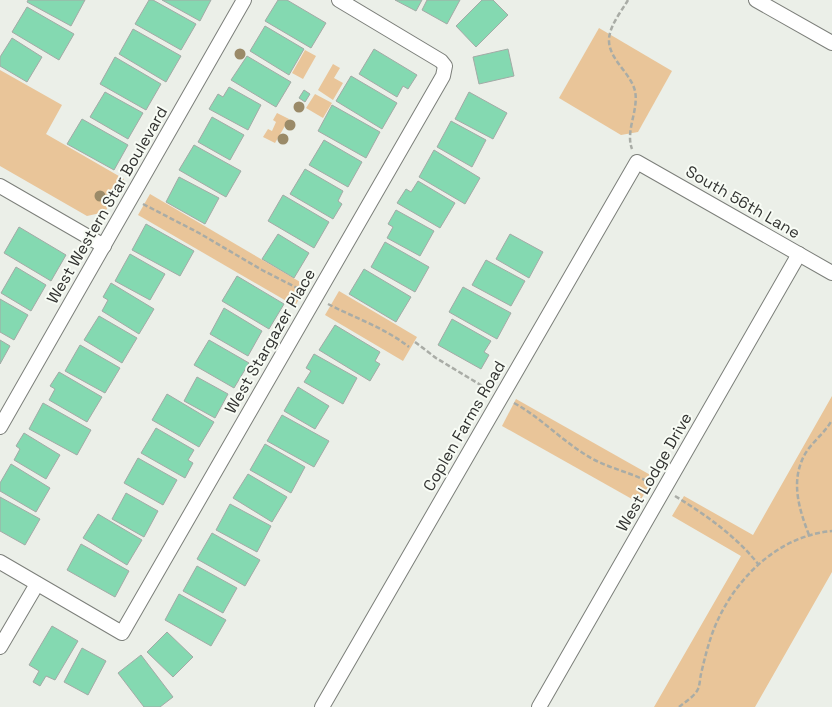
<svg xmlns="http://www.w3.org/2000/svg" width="832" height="707" viewBox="0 0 832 707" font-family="'Space Grotesk',sans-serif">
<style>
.green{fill:#e9c599}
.building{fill:#84d9b1;stroke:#a3aaa6}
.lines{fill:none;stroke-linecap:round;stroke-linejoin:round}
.street-casing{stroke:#7c7f7a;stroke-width:16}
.path{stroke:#a9aca6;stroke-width:2.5;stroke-dasharray:5 2.5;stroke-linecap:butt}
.street{stroke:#fff;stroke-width:14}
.tree{fill:#9a8a68}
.labels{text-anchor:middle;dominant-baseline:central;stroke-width:4;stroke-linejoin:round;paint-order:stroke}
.street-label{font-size:16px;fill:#323331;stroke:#f8fcf5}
</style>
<rect width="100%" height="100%" fill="#ebefe8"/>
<g class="green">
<path d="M 599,28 L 672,71 L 638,132 L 621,135 L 559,98 Z"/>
<path d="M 305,50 L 316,56 L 303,79 L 292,73 Z"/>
<path d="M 333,64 L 340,68 L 334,78 L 343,83 L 333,100 L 318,90 Z"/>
<path d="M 0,70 L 62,105 L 46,134 L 124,179 L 105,212 L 87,216 L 0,166 Z"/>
<path d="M 315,94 L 332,103 L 323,118 L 306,108 Z"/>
<path d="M 277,113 L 289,119 L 275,143 L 263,137 L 268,129 L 272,131 L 276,122 L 273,120 Z"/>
<path d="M 150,194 L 307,286 L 295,306 L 138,215 Z"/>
<path d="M 339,291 L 417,337 L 403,361 L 325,315 Z"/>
<path d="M 832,396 L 832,572 L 755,707 L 654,707 L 741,556 L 672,516 L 684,496 L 753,535 Z"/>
<path d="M 516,399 L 654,477 L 639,503 L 502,426 Z"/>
</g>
<g class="building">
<path d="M 28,0 L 85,0 L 71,26 L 27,2 Z"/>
<path d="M 149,0 L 153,0 L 196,24 L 181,50 L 135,24 Z"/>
<path d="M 162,0 L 211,0 L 200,21 Z"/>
<path d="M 278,0 L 287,0 L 326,23 L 311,48 L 265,21 Z"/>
<path d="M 395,0 L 422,0 L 416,11 Z"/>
<path d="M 427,0 L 460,0 L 447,24 L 422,10 Z"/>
<path d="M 482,0 L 493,0 L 508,15 L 476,47 L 456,26 Z"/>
<path d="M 27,7 L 74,34 L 59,60 L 12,32 Z"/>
<path d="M 265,26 L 304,49 L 289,75 L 250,51 Z"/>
<path d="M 133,29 L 181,56 L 166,82 L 119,54 Z"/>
<path d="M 12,38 L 42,57 L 27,82 L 0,66 L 0,57 Z"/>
<path d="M 374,49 L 417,75 L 408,89 L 403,86 L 397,97 L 359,74 Z"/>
<path d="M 508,49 L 514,76 L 479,84 L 473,57 Z"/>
<path d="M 247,56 L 291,82 L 276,107 L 231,80 Z"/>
<path d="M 115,57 L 161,84 L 146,110 L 100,84 Z"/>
<path d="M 351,76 L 397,103 L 382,129 L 336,101 Z"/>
<path d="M 229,87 L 261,105 L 248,130 L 209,109 L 218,94 L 223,97 Z"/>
<path d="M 304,90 L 310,94 L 305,102 L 299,98 Z"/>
<path d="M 105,92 L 143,113 L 128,139 L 90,117 Z"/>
<path d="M 469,92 L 507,113 L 493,139 L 455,119 Z"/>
<path d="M 332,105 L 380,132 L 366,158 L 318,131 Z"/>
<path d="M 212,117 L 244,135 L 230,160 L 198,142 Z"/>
<path d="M 82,119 L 128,145 L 114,170 L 67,144 Z"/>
<path d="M 451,121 L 486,140 L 472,167 L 437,147 Z"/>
<path d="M 324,140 L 362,162 L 348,187 L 309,165 Z"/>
<path d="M 194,145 L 241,171 L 226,197 L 179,170 Z"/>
<path d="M 434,150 L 480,178 L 465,204 L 419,177 Z"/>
<path d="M 305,169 L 343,191 L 338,201 L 342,204 L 333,219 L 290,194 Z"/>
<path d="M 179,177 L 219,198 L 205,224 L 166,202 Z"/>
<path d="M 418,181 L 455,203 L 440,228 L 397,203 L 406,189 L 411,192 Z"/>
<path d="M 283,195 L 329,222 L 314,248 L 268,221 Z"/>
<path d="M 396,210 L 434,231 L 420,256 L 387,238 L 393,227 L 388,224 Z"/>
<path d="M 146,224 L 194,251 L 180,276 L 132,250 Z"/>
<path d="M 19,227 L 66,255 L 51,281 L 4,253 Z"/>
<path d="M 278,234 L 309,253 L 294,278 L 262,259 Z"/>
<path d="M 510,234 L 543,252 L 529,278 L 496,259 Z"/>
<path d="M 385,242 L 429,267 L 415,292 L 371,267 Z"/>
<path d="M 130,254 L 165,274 L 150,300 L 115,281 Z"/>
<path d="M 486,260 L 525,281 L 511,306 L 472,285 Z"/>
<path d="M 16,267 L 46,285 L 31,311 L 1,293 Z"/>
<path d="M 364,269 L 411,297 L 396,322 L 349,294 Z"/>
<path d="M 237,276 L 284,304 L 269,329 L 222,301 Z"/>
<path d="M 111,283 L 154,309 L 139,334 L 102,311 L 108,300 L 103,297 Z"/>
<path d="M 463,287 L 511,313 L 497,339 L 449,312 Z"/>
<path d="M 0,299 L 28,315 L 14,340 L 0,332 Z"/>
<path d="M 224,308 L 262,331 L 248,356 L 210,334 Z"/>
<path d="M 99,316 L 137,338 L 122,363 L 84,340 Z"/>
<path d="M 452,319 L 491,341 L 484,352 L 489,355 L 481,369 L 438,345 Z"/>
<path d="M 335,325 L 380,352 L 375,361 L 380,364 L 370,381 L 319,350 Z"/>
<path d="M 0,340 L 10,346 L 0,364 Z"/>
<path d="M 209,340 L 249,363 L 234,388 L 194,365 Z"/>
<path d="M 80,345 L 120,368 L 105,393 L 65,371 Z"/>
<path d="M 314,354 L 357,378 L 343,404 L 304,382 L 311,371 L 306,368 Z"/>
<path d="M 59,372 L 102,397 L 87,422 L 49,400 L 55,389 L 50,386 Z"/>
<path d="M 197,377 L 228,394 L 215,418 L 184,401 Z"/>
<path d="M 298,387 L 329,406 L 315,429 L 284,411 Z"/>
<path d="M 167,394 L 214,422 L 199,447 L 152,420 Z"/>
<path d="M 43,403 L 91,430 L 77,455 L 29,429 Z"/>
<path d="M 282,415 L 329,441 L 314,467 L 267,441 Z"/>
<path d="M 156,428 L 194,450 L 188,460 L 193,463 L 185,478 L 141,453 Z"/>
<path d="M 24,433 L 60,455 L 46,479 L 14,460 L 20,449 L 16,446 Z"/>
<path d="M 265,444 L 305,467 L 291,493 L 250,470 Z"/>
<path d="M 138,458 L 177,480 L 163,505 L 124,483 Z"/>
<path d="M 11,464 L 50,488 L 36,512 L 0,491 L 0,483 Z"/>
<path d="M 248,474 L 287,497 L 272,522 L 233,498 Z"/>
<path d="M 126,493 L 158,511 L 144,537 L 112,519 Z"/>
<path d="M 0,497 L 40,519 L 25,545 L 0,531 Z"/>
<path d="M 230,504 L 271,526 L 257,552 L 216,530 Z"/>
<path d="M 98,514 L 142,540 L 127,565 L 83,538 Z"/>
<path d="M 212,533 L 260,560 L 245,586 L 197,559 Z"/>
<path d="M 81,544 L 129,571 L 115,597 L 67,570 Z"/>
<path d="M 197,566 L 237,588 L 223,613 L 183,591 Z"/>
<path d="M 179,594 L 226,620 L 211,646 L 165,620 Z"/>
<path d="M 52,626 L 78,641 L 55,680 L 46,676 L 40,686 L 33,682 L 39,671 L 29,665 Z"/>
<path d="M 167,632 L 193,657 L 173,677 L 147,652 Z"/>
<path d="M 82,648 L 106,661 L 88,695 L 64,682 Z"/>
<path d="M 141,655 L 173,697 L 160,707 L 144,707 L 118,673 Z"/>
</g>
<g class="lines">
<defs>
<g id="street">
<path d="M 756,0 L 832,43"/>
<path d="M 0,186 L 104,246"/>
<path d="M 0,427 L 244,0"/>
<path d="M 0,562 L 122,633 L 443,76 L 445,66 L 441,61 L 339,0"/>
<path d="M 0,647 L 37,584"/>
<path d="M 322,707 L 637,162 L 832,273"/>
<path d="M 539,707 L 799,254"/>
</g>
</defs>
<use href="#street" class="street-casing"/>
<g class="path">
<path d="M 628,0 C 621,12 610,25 609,39 C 608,59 631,73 635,91 C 639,110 625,131 632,149"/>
<path d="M 143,204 L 199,233 L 262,270 L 303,291"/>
<path d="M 328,304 C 355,318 385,328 409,347"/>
<path d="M 415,342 L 436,358 L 489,390"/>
<path d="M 514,403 C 540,417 560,439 586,455 C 606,468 631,472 653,484"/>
<path d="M 675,496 C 706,515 736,536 759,565"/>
<path d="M 809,535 C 799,509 790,481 805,454 C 812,442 825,433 832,420"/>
<path d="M 679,707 C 685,702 695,696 698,689 C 700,684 700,678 701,674 C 704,661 707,649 711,637 C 729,584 775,536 832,531"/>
</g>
<use href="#street" class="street"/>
</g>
<g class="tree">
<circle cx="240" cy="54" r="5.5"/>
<circle cx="299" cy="107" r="5.5"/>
<circle cx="290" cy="125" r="5.5"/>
<circle cx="283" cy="139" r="5.5"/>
<circle cx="100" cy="196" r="5.5"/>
</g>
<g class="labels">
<g class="street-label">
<text transform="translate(743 202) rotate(30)">South 56th Lane</text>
<text transform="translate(107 205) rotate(-60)">West Western Star Boulevard</text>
<text transform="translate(270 341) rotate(-60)">West Stargazer Place</text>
<text transform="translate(464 426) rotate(-60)">Coplen Farms Road</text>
<text transform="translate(654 472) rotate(-60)">West Lodge Drive</text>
</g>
</g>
</svg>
